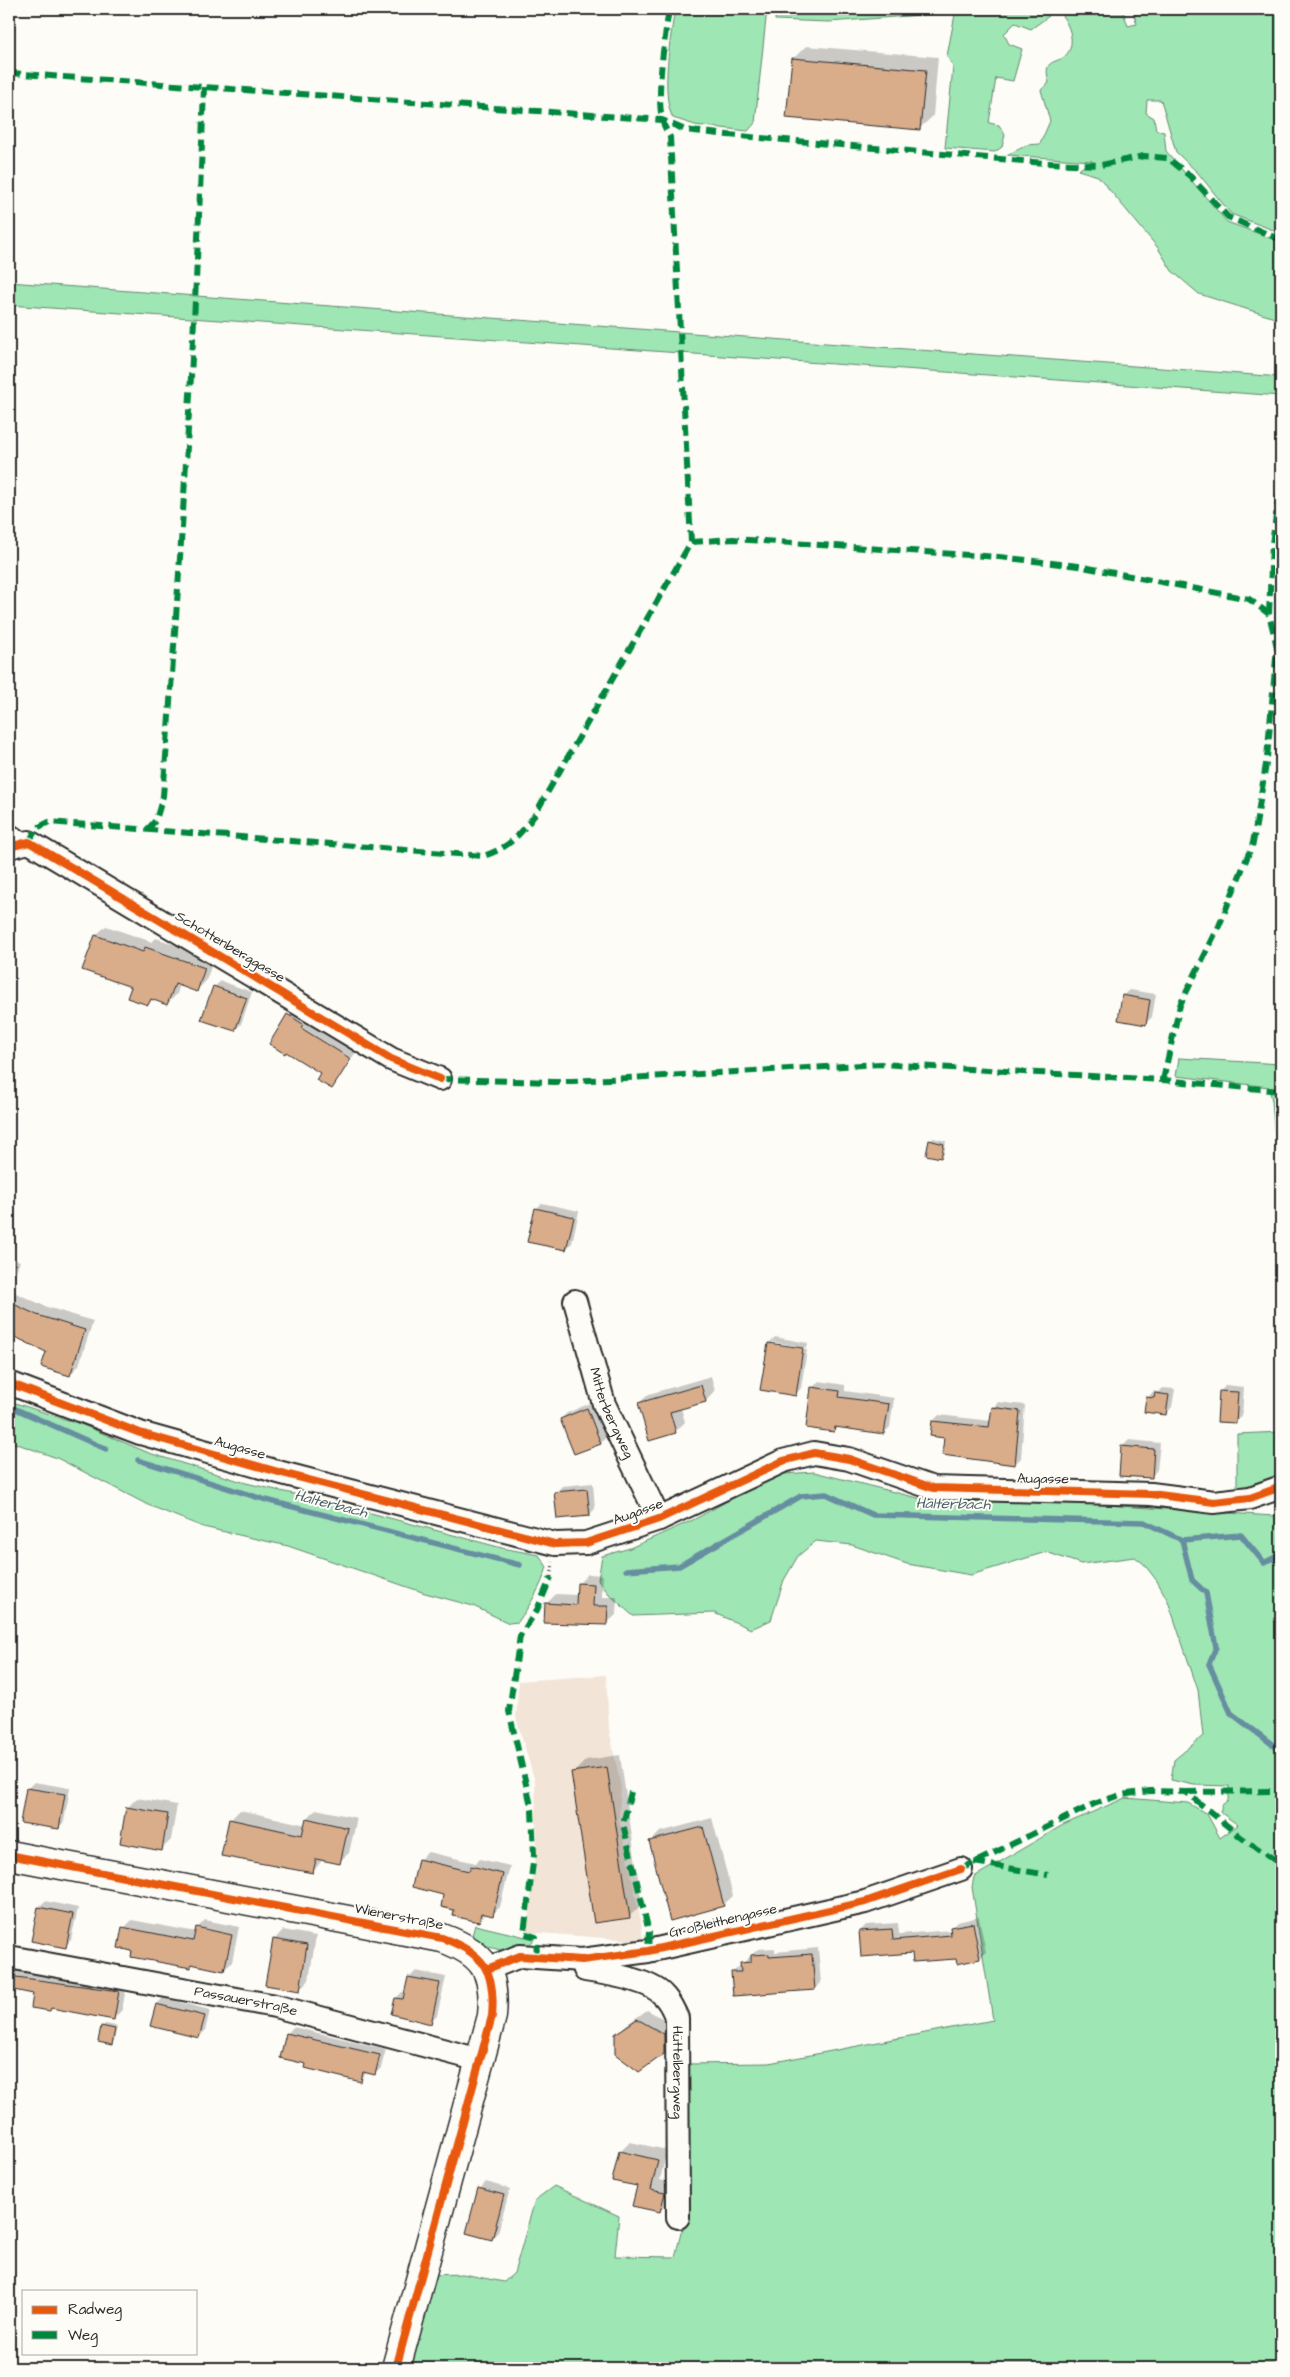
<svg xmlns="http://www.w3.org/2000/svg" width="1290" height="2377" viewBox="0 0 1290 2377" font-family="'Architects Daughter',sans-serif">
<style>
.built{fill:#f2e4d6}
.green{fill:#9ee6b3;stroke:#64886f}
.shadow{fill:#0003}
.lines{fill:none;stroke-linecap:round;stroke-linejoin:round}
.stream{stroke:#668ea0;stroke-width:5.5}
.building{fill:#d9ac8a;stroke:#2b2b2b}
.lane-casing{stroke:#2b2b2b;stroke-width:15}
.street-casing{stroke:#2b2b2b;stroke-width:26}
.secondary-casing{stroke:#2b2b2b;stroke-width:31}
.path{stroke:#2b2b2b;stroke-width:3;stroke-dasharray:1 4;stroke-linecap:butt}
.lane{stroke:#fdfcf7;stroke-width:11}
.street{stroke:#fdfcf7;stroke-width:22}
.secondary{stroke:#fdfcf7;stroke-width:28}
.quiet{stroke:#00873e;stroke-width:6;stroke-dasharray:12 6;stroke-linecap:butt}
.cycleway-casing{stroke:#fdfcf7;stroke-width:11}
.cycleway{stroke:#e8590c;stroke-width:8}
.labels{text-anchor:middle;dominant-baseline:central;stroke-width:4;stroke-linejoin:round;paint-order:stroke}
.street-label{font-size:14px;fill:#2b2b2b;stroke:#fdfcf7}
.water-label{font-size:15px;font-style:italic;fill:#485d66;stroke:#fdfcf7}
</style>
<rect width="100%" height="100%" fill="#fdfcf7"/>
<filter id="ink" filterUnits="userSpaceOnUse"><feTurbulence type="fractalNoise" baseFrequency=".02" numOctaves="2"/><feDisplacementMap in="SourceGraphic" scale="10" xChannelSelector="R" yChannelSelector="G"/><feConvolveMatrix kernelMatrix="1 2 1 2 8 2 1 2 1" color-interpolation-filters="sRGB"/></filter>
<g filter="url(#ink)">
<path class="built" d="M 606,1675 L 609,1729 L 621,1787 L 619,1819 L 641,1921 L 643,1941 L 527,1932 L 537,1846 L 535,1782 L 516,1717 L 519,1681 Z"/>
<g class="green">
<path d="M 675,9 L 767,9 L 755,123 L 748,131 L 695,125 L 673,118 C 660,95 671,34 675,9 Z"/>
<path d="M 776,9 L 947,9 L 947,13 L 829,22 L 775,20 Z"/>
<path d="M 956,9 L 1042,9 L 1049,16 L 1031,29 L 1015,23 L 1004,34 L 1009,44 L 1022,49 L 1013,81 L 996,78 L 989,123 L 999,125 L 1005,135 L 1002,147 L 995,152 L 945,148 L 953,67 L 947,56 Z"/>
<path d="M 1055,9 L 1122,9 L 1128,26 L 1137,24 L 1132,9 L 1281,9 L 1281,233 L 1231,214 L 1198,173 L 1176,152 L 1161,100 L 1147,100 L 1146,113 L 1154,118 L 1156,130 L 1164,132 L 1166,151 L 1227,222 L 1281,242 L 1281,320 L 1199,294 L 1172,271 L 1158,248 L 1098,176 L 1078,170 L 1092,161 L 1007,155 L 1027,145 L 1040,144 L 1050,121 L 1041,90 L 1049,83 C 1048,78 1046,72 1048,67 C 1050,61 1059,61 1064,57 C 1079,45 1068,18 1055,9 Z"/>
<path d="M 9,282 L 1281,377 L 1281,396 L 9,305 Z"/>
<path d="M 1179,1058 L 1281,1064 L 1281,1213 L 1272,1101 L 1269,1087 L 1176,1076 Z"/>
<path d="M 9,1401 L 83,1425 L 149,1453 L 246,1483 L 337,1504 L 502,1548 L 539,1555 L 547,1567 C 541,1587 530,1605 518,1622 L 509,1623 L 473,1606 L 425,1593 L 288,1546 L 203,1527 L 148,1505 L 57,1458 L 9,1441 Z"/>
<path d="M 1281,1432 L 1281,1478 L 1237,1493 L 1237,1434 Z"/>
<path d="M 814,1472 L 922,1499 L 965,1503 L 1028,1500 L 1274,1516 L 1281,1514 L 1281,2368 L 409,2368 L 429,2275 L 463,2274 L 504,2282 L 514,2273 L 535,2200 L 554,2186 L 619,2216 L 615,2256 L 675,2257 L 681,2233 L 688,2219 L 690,2183 L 686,2064 L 769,2063 L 993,2020 L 972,1887 L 974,1877 L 1063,1825 L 1125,1798 L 1188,1803 L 1207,1814 L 1220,1838 L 1238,1825 L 1220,1812 L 1222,1805 L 1228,1800 L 1229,1786 L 1194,1785 L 1171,1780 L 1174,1760 L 1203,1736 L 1198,1690 L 1168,1601 L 1157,1581 L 1144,1564 L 1135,1557 L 1081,1564 L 1046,1552 L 971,1575 L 907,1564 L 852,1545 L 816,1541 L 798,1556 L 784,1580 L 771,1620 L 751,1629 L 714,1613 L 633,1616 L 609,1594 L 598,1580 L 602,1556 L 630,1548 L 695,1519 L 740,1494 L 784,1474 Z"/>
<path d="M 475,1925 L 534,1939 C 522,1961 488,1948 471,1939 Z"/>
</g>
<g class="shadow">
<path d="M 806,46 L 938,57 L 933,116 L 920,128 L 793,59 Z"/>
<path d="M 106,926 L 152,942 L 156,938 L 214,958 L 206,981 L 197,990 L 180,984 L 177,994 L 167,1004 L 153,999 L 148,1004 L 132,987 L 84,970 L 96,935 Z"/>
<path d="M 221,981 L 252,992 L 241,1024 L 235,1030 L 214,987 Z"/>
<path d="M 1130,990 L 1156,994 L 1152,1017 L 1145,1024 L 1123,996 Z"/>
<path d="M 294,1009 L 306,1021 L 356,1052 L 331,1088 L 322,1072 L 287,1050 L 270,1044 Z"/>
<path d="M 933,1138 L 946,1141 L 944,1154 L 941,1156 L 930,1141 Z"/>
<path d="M 542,1203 L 579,1211 L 572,1243 L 566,1249 L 536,1209 Z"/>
<path d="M 9,1257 L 20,1261 L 9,1290 L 47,1307 L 93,1321 L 79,1365 L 70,1375 L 48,1351 L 9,1333 Z"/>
<path d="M 775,1337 L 808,1343 L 807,1348 L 772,1342 L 772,1345 L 807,1350 L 801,1388 L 796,1394 L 769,1343 Z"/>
<path d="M 711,1376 L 715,1391 L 706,1401 L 681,1408 L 685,1422 L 675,1432 L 639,1403 L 649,1394 Z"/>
<path d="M 819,1381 L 845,1385 L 845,1391 L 894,1398 L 890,1427 L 884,1433 L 839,1426 L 834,1431 L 812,1388 Z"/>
<path d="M 1226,1385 L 1244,1387 L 1242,1416 L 1236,1422 L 1220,1392 Z"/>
<path d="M 1162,1388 L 1175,1389 L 1172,1407 L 1166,1414 L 1145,1410 L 1148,1397 L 1154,1391 L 1158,1392 Z"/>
<path d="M 593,1402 L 607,1436 L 601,1443 L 574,1453 L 561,1419 L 567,1413 Z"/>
<path d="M 998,1402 L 1025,1405 L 1021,1458 L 1015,1464 L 945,1437 L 933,1421 L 939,1415 L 991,1421 L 993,1408 Z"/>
<path d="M 1129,1440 L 1160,1443 L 1157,1470 L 1151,1477 L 1122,1447 Z"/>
<path d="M 593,1483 L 595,1509 L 589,1515 L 556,1492 L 562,1486 Z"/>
<path d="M 588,1574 L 603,1575 L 602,1597 L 617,1597 L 616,1615 L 606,1624 L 546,1604 L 556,1594 L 577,1595 L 578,1584 Z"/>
<path d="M 620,1755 L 642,1904 L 629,1917 L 573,1773 L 586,1760 Z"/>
<path d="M 34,1782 L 70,1788 L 64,1822 L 58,1828 L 22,1822 L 28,1788 Z"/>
<path d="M 137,1798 L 177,1805 L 171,1840 L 162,1849 L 121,1842 L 128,1807 Z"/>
<path d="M 316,1809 L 357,1818 L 349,1853 L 339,1862 L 323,1859 L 313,1872 L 230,1820 L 240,1810 L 306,1825 L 307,1819 Z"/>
<path d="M 712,1818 L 733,1896 L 723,1905 L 651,1841 L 660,1832 Z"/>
<path d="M 428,1852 L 476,1863 L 480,1859 L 510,1866 L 500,1907 L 492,1915 L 486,1913 L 479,1921 L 456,1909 L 419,1860 Z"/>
<path d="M 9,1875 L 14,1876 L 9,1906 Z"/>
<path d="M 45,1901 L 78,1908 L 71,1940 L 65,1946 L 39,1907 Z"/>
<path d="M 979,1917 L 986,1952 L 980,1958 L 958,1962 L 957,1958 L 913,1952 L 860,1931 L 866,1925 L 898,1923 L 899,1934 L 952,1930 L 951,1928 L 957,1922 Z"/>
<path d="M 132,1920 L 196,1932 L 197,1928 L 205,1920 L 239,1927 L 232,1962 L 224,1970 L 194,1963 L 190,1967 L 133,1950 L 124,1928 Z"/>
<path d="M 283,1930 L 316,1936 L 309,1980 L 299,1990 L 274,1940 Z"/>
<path d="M 775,1948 L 775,1952 L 818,1948 L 821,1983 L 815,1989 L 732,1973 L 758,1949 Z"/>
<path d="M 9,1962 L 127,1983 L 122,2010 L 114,2018 L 53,2007 L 50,2010 L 35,1993 L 9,1988 Z"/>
<path d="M 416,1971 L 446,1977 L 437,2016 L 431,2022 L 396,1998 L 402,1992 L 406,1993 L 410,1977 Z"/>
<path d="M 163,1998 L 210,2010 L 205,2031 L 199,2037 L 157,2004 Z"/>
<path d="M 647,2010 L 673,2024 L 673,2043 L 663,2053 L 616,2035 L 626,2025 Z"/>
<path d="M 105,2024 L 117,2026 L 114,2041 L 112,2043 L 103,2026 Z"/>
<path d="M 293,2027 L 386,2049 L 381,2068 L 375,2074 L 367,2072 L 360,2081 L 308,2063 L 287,2034 Z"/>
<path d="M 630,2142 L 667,2150 L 660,2180 L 674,2183 L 670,2201 L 660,2211 L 638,2185 L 620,2152 Z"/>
<path d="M 486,2182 L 510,2189 L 498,2232 L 491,2239 L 480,2189 Z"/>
</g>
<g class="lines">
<g class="stream">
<path d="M 9,1406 L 106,1449"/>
<path d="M 138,1460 L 266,1500 L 520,1565"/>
<path d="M 1182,1540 L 1192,1580 L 1206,1593 L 1216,1647 L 1209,1664 L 1231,1713 L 1281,1751"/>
<path d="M 626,1570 L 679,1566 L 801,1496 L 826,1494 L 873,1515 L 1144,1522 L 1182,1540 L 1241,1535 L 1264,1563 L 1281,1554"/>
</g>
</g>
<g class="building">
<path d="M 792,58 L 926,70 L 920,130 L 786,118 Z"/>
<path d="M 95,935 L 143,952 L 145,947 L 205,968 L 197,992 L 175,984 L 167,1005 L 151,999 L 148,1005 L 127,998 L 131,987 L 82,970 Z"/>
<path d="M 213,986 L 247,998 L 235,1031 L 201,1020 Z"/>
<path d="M 1122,995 L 1150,1000 L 1146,1025 L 1118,1020 Z"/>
<path d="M 287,1014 L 303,1024 L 301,1028 L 351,1059 L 332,1089 L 316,1080 L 320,1073 L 286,1052 L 285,1054 L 269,1044 Z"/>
<path d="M 929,1140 L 944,1144 L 941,1158 L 926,1155 Z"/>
<path d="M 535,1208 L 574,1217 L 566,1250 L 527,1242 Z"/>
<path d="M 9,1302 L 37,1315 L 85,1330 L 70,1376 L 41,1367 L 46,1352 L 9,1334 Z"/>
<path d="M 768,1343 L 803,1348 L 796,1396 L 760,1390 Z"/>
<path d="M 701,1385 L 706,1402 L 670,1412 L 676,1433 L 649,1441 L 638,1403 Z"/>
<path d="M 811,1387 L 840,1391 L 839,1397 L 889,1404 L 884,1434 L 835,1427 L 834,1432 L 806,1428 Z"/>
<path d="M 1219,1391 L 1238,1392 L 1236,1423 L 1217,1422 Z"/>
<path d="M 1155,1393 L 1169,1395 L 1166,1415 L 1144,1412 L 1146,1397 L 1154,1398 Z"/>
<path d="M 992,1407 L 1020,1411 L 1015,1465 L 942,1455 L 944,1438 L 930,1436 L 932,1421 L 989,1427 Z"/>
<path d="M 587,1408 L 601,1444 L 574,1454 L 560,1419 Z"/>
<path d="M 1121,1446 L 1154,1449 L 1152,1478 L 1119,1476 Z"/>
<path d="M 587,1489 L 590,1516 L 557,1519 L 554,1492 Z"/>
<path d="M 577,1583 L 594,1584 L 593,1606 L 608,1606 L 607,1625 L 544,1623 L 545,1603 L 576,1605 Z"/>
<path d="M 607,1767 L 630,1918 L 594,1923 L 571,1772 Z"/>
<path d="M 26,1788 L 65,1794 L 59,1829 L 20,1823 Z"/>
<path d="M 126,1807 L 168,1814 L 162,1851 L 120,1843 Z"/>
<path d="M 306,1818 L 348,1828 L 340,1864 L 316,1859 L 313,1873 L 221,1856 L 229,1819 L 302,1835 Z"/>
<path d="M 703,1827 L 724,1906 L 670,1921 L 649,1841 Z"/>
<path d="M 418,1859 L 469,1871 L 471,1866 L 503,1874 L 493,1916 L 481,1913 L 479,1922 L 453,1916 L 454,1910 L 441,1907 L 443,1895 L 412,1887 Z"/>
<path d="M 38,1907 L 73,1914 L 66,1948 L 31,1941 Z"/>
<path d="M 973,1923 L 980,1959 L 957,1964 L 956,1959 L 913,1962 L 912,1953 L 861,1957 L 859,1931 L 892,1929 L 893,1940 L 951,1935 L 950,1927 Z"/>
<path d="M 122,1927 L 193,1941 L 196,1927 L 232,1935 L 224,1971 L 191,1964 L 191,1968 L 131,1957 L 132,1951 L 118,1948 Z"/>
<path d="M 273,1939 L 307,1945 L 300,1991 L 265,1985 Z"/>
<path d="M 769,1954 L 769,1957 L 812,1954 L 815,1990 L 733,1996 L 731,1972 L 741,1972 L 740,1963 L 751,1962 L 751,1955 Z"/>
<path d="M 9,1976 L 119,1991 L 114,2020 L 51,2008 L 50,2011 L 31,2008 L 33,1994 L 9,1989 Z"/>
<path d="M 408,1977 L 440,1983 L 431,2024 L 391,2014 L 395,1998 L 403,1999 Z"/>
<path d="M 156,2004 L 205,2016 L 199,2038 L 150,2026 Z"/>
<path d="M 637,2019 L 664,2034 L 664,2054 L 639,2072 L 615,2054 L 615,2034 Z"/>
<path d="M 101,2026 L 115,2029 L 112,2045 L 98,2042 Z"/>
<path d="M 286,2033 L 380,2055 L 375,2075 L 363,2072 L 361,2082 L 305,2068 L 306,2064 L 280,2058 Z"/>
<path d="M 619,2151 L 658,2160 L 651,2190 L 665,2193 L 660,2212 L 632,2206 L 637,2186 L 612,2181 Z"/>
<path d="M 478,2188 L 504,2195 L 492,2240 L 466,2233 Z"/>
</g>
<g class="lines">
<defs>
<path id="lane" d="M 9,829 L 27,841"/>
<g id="street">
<path d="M 9,847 L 29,842 L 391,1059 L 440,1079"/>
<path id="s1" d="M 575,1301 L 604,1404 L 659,1519"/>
<path d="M 9,1383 L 140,1433 L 282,1473 L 555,1544 L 586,1543 L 659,1519 L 783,1461 L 814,1453 L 849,1459 L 933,1488 L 1151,1494 L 1214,1502 L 1250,1498 L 1281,1487"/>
<path id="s2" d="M 9,1957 L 275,2006 L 480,2060"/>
<path id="s3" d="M 582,1961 L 585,1970 C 605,1973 650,1980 663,1995 C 670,2001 673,2010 677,2018 L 678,2217"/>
<path d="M 487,1969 L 520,1956 L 582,1960 L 648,1951 L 865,1902 L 961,1869"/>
</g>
<path id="secondary" d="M 9,1855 L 442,1938 C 484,1953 496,1971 492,2016 L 396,2368"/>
</defs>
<use href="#lane" class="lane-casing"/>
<use href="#street" class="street-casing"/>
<use href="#secondary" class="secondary-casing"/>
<path class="path" d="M 551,1577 L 553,1562"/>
<use href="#lane" class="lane"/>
<use href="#street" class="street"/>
<use href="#secondary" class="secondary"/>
<g class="quiet">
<path d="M 9,73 L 662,120 L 685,130 L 728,135 L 1045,163 L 1101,165 L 1144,156 L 1168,158 L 1191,177 L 1228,217 L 1281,240"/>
<path d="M 691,542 L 733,539 L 999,557 L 1078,566 L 1249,599 L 1269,614 L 1277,647 L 1267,758 L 1253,843 L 1219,926 L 1180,1005 L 1163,1080"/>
<path d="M 1269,614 L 1272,544 L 1281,480"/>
<path d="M 147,830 L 156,820 L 163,796 C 181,560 196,324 204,87"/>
<path d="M 29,842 L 37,828 L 49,822 L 483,856 C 507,849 519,836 534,816 L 691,542 L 670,137 C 667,131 663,125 662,119 C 656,91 665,37 669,9"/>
<path d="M 440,1079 L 554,1082 L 881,1064 L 1163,1080 L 1281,1091"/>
<path d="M 631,1792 L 623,1824 L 649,1932 L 648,1951"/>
<path d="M 1186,1792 L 1281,1791"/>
<path d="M 974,1862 L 1048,1875"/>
<path d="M 961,1869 L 1094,1804 L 1120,1795 L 1150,1791 L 1186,1792 L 1242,1838 L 1281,1864"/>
<path d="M 537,1956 L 536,1937 L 524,1933 L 534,1855 L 532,1810 L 509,1711 L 520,1636 L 537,1610 L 551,1577"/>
</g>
<defs>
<g id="cycleway">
<path d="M 9,847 L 29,842 L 391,1059 L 440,1079"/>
<path d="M 9,1383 L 140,1433 L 282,1473 L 555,1544 L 586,1543 L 659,1519 L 783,1461 L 814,1453 L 849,1459 L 933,1488 L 1151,1494 L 1214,1502 L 1250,1498 L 1281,1487"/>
<path d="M 9,1855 L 442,1938 C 484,1953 496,1971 492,2016 L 396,2368"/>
<path d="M 487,1969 L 520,1956 L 582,1960 L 648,1951 L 865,1902 L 961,1869"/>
</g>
</defs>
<use href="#cycleway" class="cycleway-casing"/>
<use href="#cycleway" class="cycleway"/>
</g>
</g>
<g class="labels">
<g class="street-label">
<text transform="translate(230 947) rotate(31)">Schottenberggasse</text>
<text stroke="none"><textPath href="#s1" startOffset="118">Mitterbergweg</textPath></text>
<text transform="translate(240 1448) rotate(16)">Augasse</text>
<text transform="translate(1043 1479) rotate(1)">Augasse</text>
<text transform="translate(638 1512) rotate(-20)">Augasse</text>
<text transform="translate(399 1917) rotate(11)">Wienerstraße</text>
<text transform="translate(723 1921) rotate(-13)">Großleithengasse</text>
<text stroke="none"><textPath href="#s2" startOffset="241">Passauerstraße</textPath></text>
<text stroke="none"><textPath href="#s3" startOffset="174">Hüttelbergweg</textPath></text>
</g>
<g class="water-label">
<text transform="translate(331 1504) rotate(14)">Halterbach</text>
<text transform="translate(953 1504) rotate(1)">Halterbach</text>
</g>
</g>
<rect width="1290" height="2377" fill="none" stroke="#fdfcf7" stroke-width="30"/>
<rect x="15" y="15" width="1260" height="2347" fill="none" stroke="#2b2b2b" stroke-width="2" filter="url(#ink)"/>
<rect x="22" y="2290" width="175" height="65" fill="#fdfcf7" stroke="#a9a8a5"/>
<rect x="32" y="2306" width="25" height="8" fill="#e8590c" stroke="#a9a8a5"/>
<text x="68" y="2314" font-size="15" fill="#2b2b2b">Radweg</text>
<rect x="32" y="2331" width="25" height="8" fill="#00873e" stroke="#a9a8a5"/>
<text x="68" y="2340" font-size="15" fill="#2b2b2b">Weg</text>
</svg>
